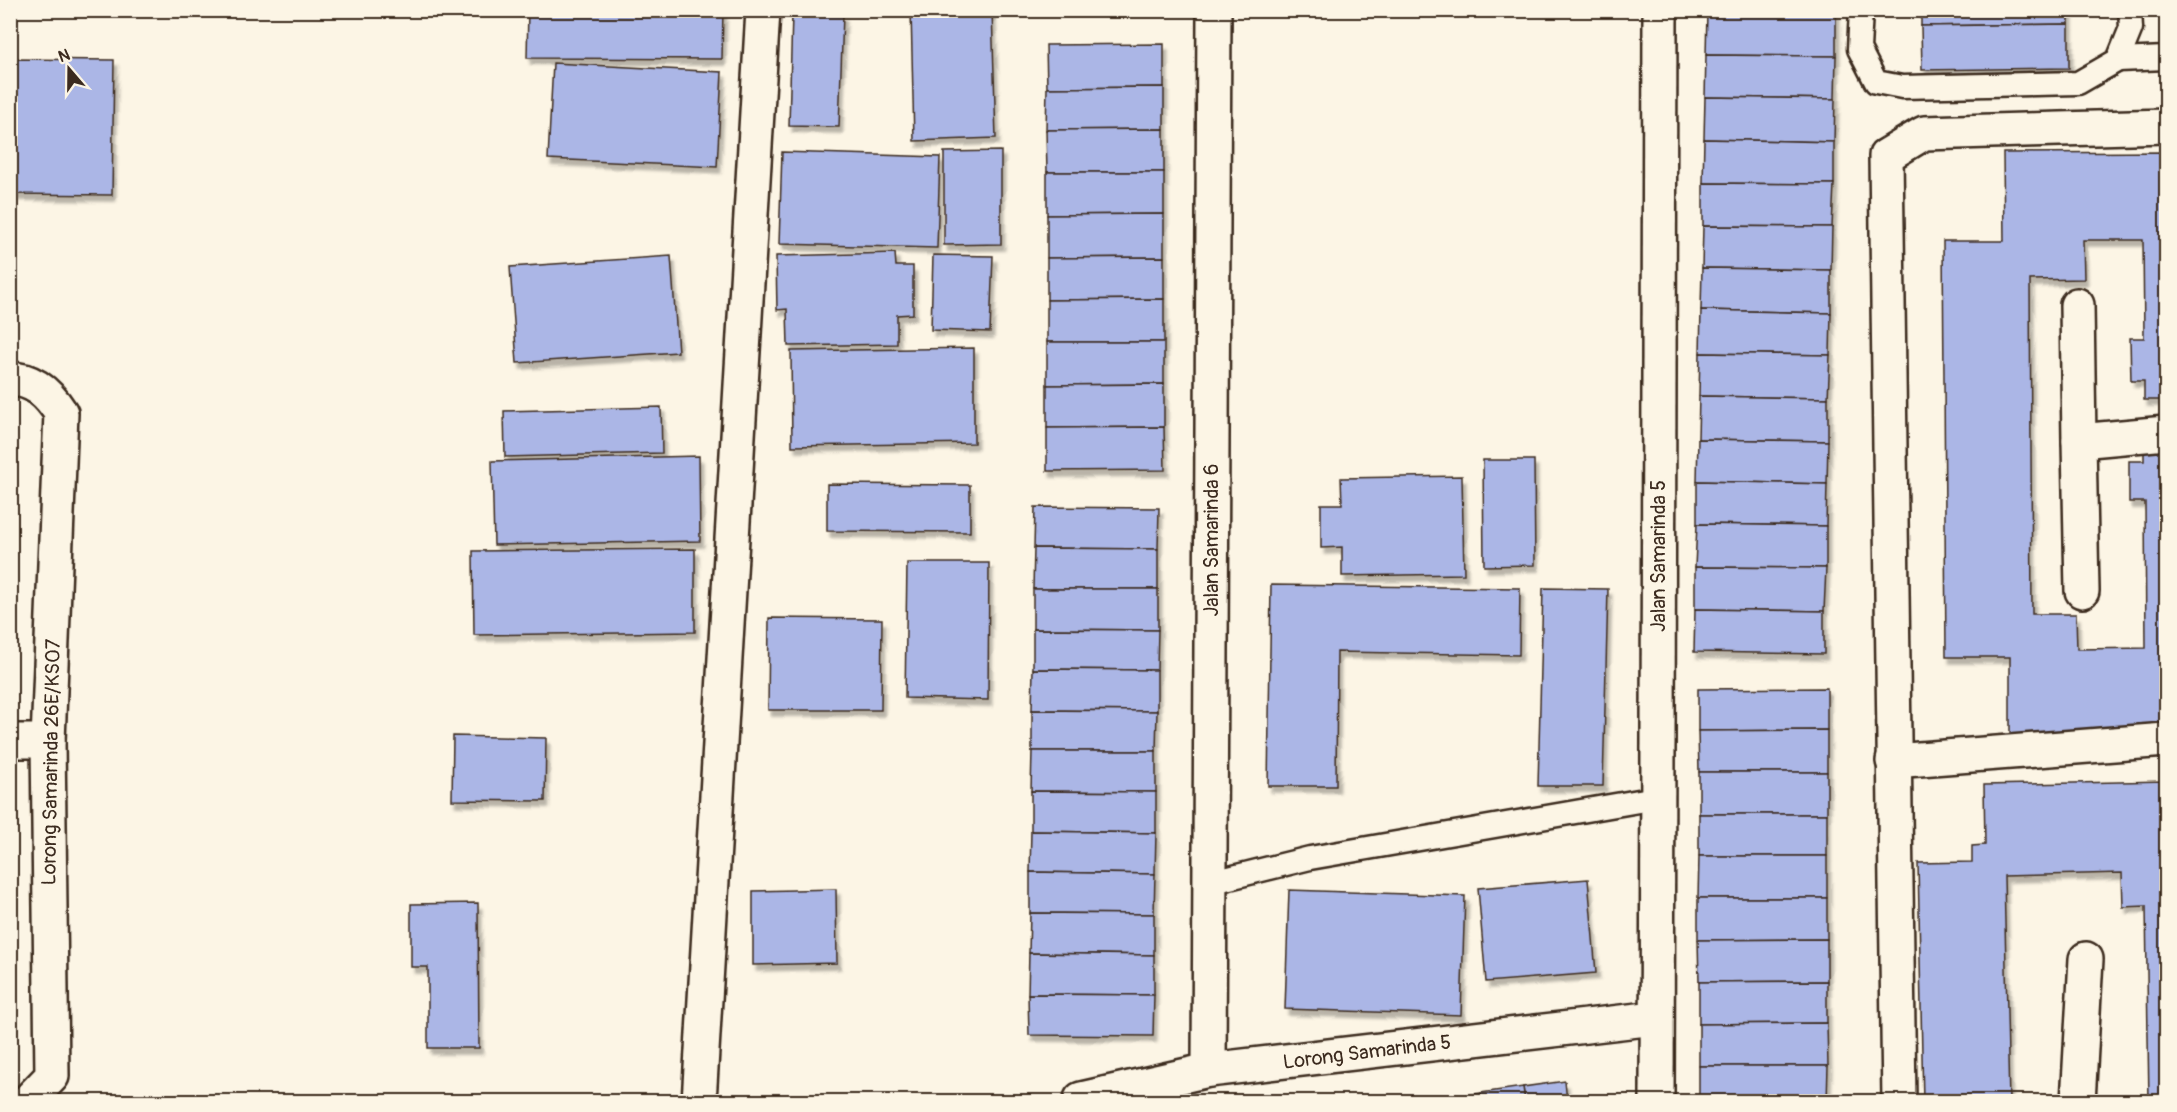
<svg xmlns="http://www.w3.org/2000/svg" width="2177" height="1112" viewBox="0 0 2177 1112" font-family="Pangolin,sans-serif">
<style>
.building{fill:#abb6e6;stroke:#3b2a1e;stroke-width:1.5;filter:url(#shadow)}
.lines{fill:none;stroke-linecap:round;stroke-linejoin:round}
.lane-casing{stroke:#3b2a1e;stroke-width:27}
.street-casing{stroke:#3b2a1e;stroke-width:38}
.lane{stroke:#fcf5e5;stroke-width:22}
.street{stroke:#fcf5e5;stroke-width:33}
.labels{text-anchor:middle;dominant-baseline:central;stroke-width:5;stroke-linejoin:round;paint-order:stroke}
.street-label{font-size:20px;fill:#3b2a1e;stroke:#fcf5e5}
</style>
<defs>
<filter id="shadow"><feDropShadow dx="3.5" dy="6" stdDeviation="1.5" flood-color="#0004"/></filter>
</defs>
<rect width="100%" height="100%" fill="#fcf5e5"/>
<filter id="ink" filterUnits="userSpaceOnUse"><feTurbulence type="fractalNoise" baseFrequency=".0167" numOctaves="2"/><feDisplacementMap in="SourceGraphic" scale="12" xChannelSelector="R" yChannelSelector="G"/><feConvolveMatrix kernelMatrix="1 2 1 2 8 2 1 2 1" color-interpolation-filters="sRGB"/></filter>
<g filter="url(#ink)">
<g class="building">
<path d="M 528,10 L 723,10 L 722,59 L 527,58 Z"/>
<path d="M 911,10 L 992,10 L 996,138 L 914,141 Z"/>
<path d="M 1725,10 L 1837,10 L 1836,14 Z"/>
<path d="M 1921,10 L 2069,10 L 2069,24 L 1921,26 Z"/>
<path d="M 1707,12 L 1836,14 L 1836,56 L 1706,55 Z"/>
<path d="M 792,14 L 843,15 L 839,127 L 789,126 Z"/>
<path d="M 2069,24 L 2069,68 L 1922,70 L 1921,26 Z"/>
<path d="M 1164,44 L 1164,87 L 1047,88 L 1046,45 Z"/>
<path d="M 1706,55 L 1836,56 L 1835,99 L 1705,97 Z"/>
<path d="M 10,59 L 114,60 L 112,195 L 10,194 Z"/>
<path d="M 553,63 L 722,72 L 717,167 L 548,159 Z"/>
<path d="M 1164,87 L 1164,129 L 1046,130 L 1047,88 Z"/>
<path d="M 1705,97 L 1835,99 L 1834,142 L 1704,139 Z"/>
<path d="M 1164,129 L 1164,172 L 1047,172 L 1046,130 Z"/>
<path d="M 1704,139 L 1834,142 L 1834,184 L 1703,183 Z"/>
<path d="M 1001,151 L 1001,244 L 944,245 L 944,152 Z"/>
<path d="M 782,152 L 940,157 L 937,248 L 779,244 Z"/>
<path d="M 2166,152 L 2166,400 L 2144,400 L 2144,381 L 2131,381 L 2130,338 L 2144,338 L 2143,240 L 2083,240 L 2084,279 L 2030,280 L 2032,614 L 2076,614 L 2077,649 L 2146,648 L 2145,502 L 2129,502 L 2129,461 L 2144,461 L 2144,444 L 2166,444 L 2166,739 L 2010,741 L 2010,657 L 1946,657 L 1943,241 L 2004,241 L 2003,153 Z"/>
<path d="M 1047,172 L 1164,172 L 1164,214 L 1047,215 Z"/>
<path d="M 1703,183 L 1834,184 L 1832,227 L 1703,226 Z"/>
<path d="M 1164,214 L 1164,257 L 1047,258 L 1047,215 Z"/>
<path d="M 1703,226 L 1832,227 L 1831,270 L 1702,268 Z"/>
<path d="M 895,253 L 896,266 L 913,266 L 913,314 L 897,315 L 897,344 L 788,346 L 787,309 L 777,310 L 776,256 Z"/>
<path d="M 933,255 L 993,256 L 990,332 L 931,330 Z"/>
<path d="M 671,256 L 678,352 L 517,363 L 510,267 Z"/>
<path d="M 1164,257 L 1164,299 L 1047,300 L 1047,258 Z"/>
<path d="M 1702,268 L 1831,270 L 1831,313 L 1701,310 Z"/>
<path d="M 1164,299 L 1164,342 L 1047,342 L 1047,300 Z"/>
<path d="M 1701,310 L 1831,313 L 1830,355 L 1700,353 Z"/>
<path d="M 1047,342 L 1164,342 L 1164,384 L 1047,385 Z"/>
<path d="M 974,348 L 974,443 L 792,446 L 791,351 Z"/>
<path d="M 1700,353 L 1830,355 L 1828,398 L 1699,396 Z"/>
<path d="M 1164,384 L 1164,427 L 1047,428 L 1047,385 Z"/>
<path d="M 1699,396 L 1828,398 L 1828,441 L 1698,439 Z"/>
<path d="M 661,407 L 662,453 L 505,457 L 504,411 Z"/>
<path d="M 1164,427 L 1165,470 L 1047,471 L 1047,428 Z"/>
<path d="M 1698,439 L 1828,441 L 1827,484 L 1697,481 Z"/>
<path d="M 699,456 L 700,541 L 494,545 L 492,461 Z"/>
<path d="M 1483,460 L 1534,460 L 1535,565 L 1484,566 Z"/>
<path d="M 1462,476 L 1464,574 L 1342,576 L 1342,547 L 1321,548 L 1321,504 L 1342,504 L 1341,478 Z"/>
<path d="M 1697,481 L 1827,484 L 1826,526 L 1697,524 Z"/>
<path d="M 827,484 L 970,485 L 970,532 L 827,531 Z"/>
<path d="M 1035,507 L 1159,508 L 1158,549 L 1034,548 Z"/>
<path d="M 1697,524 L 1826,526 L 1826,568 L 1695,567 Z"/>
<path d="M 1034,548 L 1158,549 L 1158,589 L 1033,589 Z"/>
<path d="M 695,549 L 695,632 L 474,635 L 473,551 Z"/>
<path d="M 907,563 L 989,563 L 988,700 L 905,698 Z"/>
<path d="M 1695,567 L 1826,568 L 1824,611 L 1695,609 Z"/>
<path d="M 1271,585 L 1520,588 L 1519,655 L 1337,652 L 1336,786 L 1268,786 Z"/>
<path d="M 1543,588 L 1608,589 L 1603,786 L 1538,786 Z"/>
<path d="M 1033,589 L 1158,589 L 1158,630 L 1033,629 Z"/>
<path d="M 1695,609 L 1824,611 L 1824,654 L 1694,652 Z"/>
<path d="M 769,618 L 882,619 L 881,710 L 768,710 Z"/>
<path d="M 1033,629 L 1158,630 L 1157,670 L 1033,669 Z"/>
<path d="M 1033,669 L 1157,670 L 1157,711 L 1032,710 Z"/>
<path d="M 1827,688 L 1827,730 L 1698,731 L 1698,689 Z"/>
<path d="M 1032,710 L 1157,711 L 1156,751 L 1032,751 Z"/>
<path d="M 1827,730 L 1827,772 L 1699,772 L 1698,731 Z"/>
<path d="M 453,736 L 546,738 L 545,801 L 452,800 Z"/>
<path d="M 1032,751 L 1156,751 L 1156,792 L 1031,791 Z"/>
<rect x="1699" y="772" width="128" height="42"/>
<path d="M 2166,781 L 2166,1102 L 2149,1102 L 2146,906 L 2123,907 L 2122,873 L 2004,876 L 2009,1102 L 1923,1102 L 1918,863 L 1972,862 L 1972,846 L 1985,845 L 1984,785 Z"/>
<path d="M 1031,791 L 1156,792 L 1156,833 L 1031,831 Z"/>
<rect x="1699" y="814" width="128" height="42"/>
<path d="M 1031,831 L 1156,833 L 1155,874 L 1030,872 Z"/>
<path d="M 1699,856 L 1827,856 L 1827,898 L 1698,898 Z"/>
<path d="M 1030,872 L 1155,874 L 1154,914 L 1030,913 Z"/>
<path d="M 1588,879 L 1596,973 L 1486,982 L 1478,888 Z"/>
<path d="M 836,889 L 837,963 L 753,965 L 753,891 Z"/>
<path d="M 1289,890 L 1465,896 L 1461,1015 L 1285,1009 Z"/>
<path d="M 1698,898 L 1827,898 L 1827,939 L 1698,940 Z"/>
<path d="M 478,903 L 479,1048 L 428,1048 L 428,967 L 411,967 L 411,904 Z"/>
<path d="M 1030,913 L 1154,914 L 1154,955 L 1029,953 Z"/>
<path d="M 1827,939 L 1827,981 L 1699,982 L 1698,940 Z"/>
<path d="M 1029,953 L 1154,955 L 1154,995 L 1028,994 Z"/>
<path d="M 1827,981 L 1827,1023 L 1699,1024 L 1699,982 Z"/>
<path d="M 1028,994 L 1154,995 L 1153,1036 L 1029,1035 Z"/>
<path d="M 1827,1023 L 1828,1066 L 1699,1066 L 1699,1024 Z"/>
<path d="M 1699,1066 L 1828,1066 L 1827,1102 L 1699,1102 Z"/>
<path d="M 1565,1081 L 1567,1102 L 1525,1102 L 1523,1087 Z"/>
<path d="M 1523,1087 L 1525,1102 L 1482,1102 L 1481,1093 Z"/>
<path d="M 1481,1093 L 1482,1102 L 1439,1102 L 1439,1099 Z"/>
</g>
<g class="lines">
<defs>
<g id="lane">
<path d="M 1861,10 L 1859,49 L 1876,82 L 1902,87 L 2078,83 L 2118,60 L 2131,28 L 2130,10"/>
<path d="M 2118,60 L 2166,58"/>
<path d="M 1209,883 L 1310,858 L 1656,798"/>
</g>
<g id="street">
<path d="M 2077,305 L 2079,441"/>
<path d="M 10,379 C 34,379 49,394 61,413 L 48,741 L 52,1076 L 27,1102"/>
<path d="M 2082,591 L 2079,441 L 2166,433"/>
<path d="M 10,741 L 48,741"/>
<path d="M 1893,761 L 2166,740"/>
<path d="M 1209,1070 L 1214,10"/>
<path d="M 1081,1099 L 1209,1070 L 1655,1018"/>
<path d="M 699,1102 L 763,10"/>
<path d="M 1657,1102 L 1660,10"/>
<path d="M 1899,1102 L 1886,156 L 1924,133 L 2166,126"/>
<path d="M 2078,1102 L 2086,959"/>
</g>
</defs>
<use href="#lane" class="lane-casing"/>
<use href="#street" class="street-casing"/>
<use href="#lane" class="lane"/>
<use href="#street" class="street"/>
</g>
</g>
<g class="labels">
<g class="street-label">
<text transform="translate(1211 540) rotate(-90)">Jalan Samarinda 6</text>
<text transform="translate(1658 556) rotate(-90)">Jalan Samarinda 5</text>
<text transform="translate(51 762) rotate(-89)">Lorong Samarinda 26E/KS07</text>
<text transform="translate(1367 1052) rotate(-7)">Lorong Samarinda 5</text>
</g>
</g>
<rect width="2177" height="1112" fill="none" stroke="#fcf5e5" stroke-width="36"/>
<rect x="18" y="18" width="2141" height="1076" fill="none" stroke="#3b2a1e" stroke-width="2" filter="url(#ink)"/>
<g transform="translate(69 69) rotate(340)" stroke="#fcf5e5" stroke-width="4.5" paint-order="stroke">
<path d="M0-4.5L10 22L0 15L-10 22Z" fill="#3b2a1e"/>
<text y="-9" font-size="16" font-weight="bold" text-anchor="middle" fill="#3b2a1e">N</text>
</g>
</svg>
